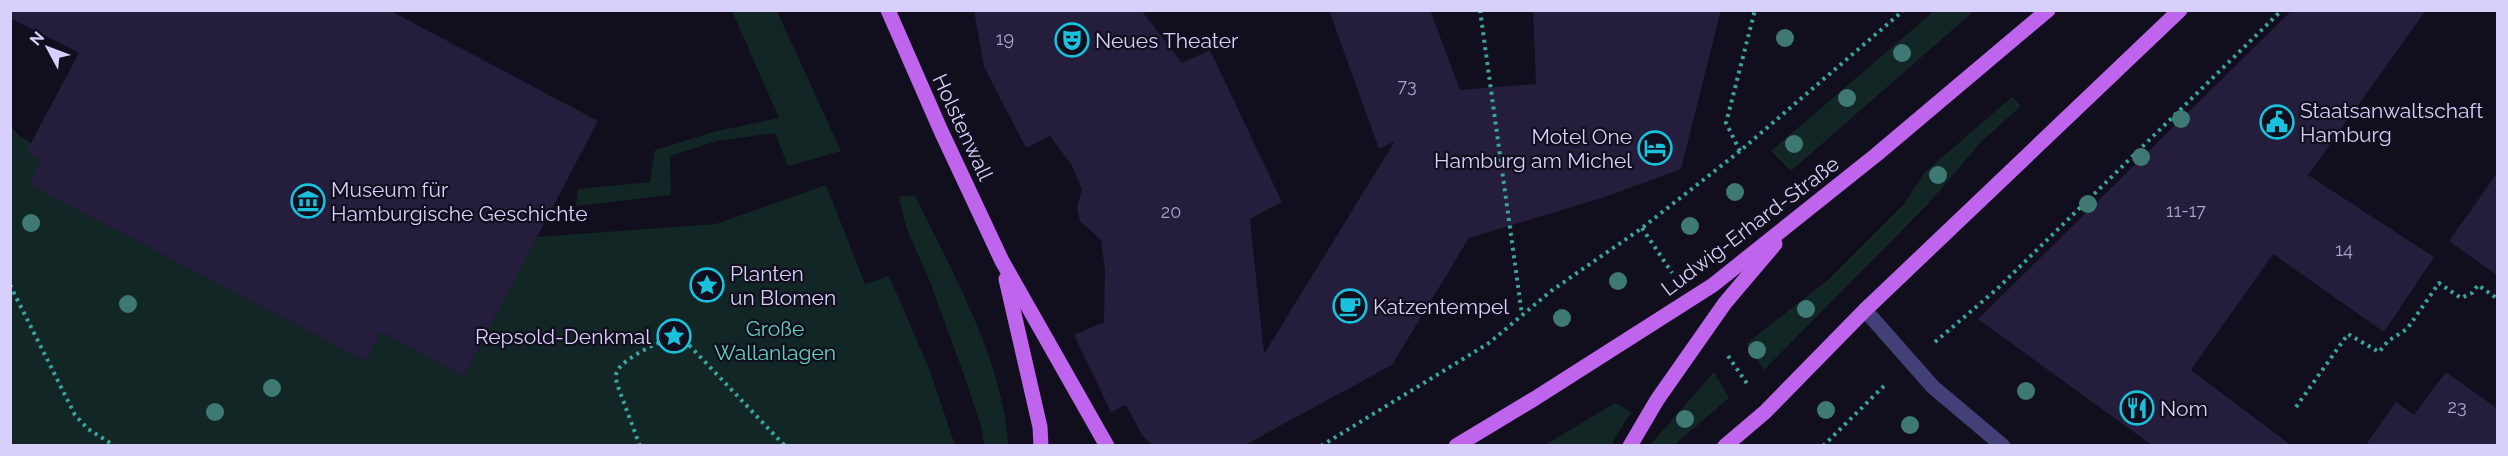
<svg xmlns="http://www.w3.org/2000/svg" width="2508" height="456" viewBox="0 0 2508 456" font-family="Raleway,sans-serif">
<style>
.green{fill:#122626}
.building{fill:#241d3c}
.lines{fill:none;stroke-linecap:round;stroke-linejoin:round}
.path{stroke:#3ba3a0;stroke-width:4;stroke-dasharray:3 4.5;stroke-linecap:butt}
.minor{stroke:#433f77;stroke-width:15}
.major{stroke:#bf64ed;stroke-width:15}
.tree{fill:#3f7973}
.labels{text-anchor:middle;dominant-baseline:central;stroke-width:4.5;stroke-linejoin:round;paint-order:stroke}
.number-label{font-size:18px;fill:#aaa3ca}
.poi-label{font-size:21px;fill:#d6d0fa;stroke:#110e1d;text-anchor:start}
.street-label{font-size:21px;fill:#d6d0fa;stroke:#110e1d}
.park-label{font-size:21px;fill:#65d0ba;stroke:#110e1d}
</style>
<rect width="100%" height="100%" fill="#110e1d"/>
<g class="green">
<path d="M 732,11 L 777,11 L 841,151 L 788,166 L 775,133 L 717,141 L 670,156 L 671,195 L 576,206 L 578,189 L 650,182 L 655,150 L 717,131 L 779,118 Z"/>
<path d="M 1934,11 L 1974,11 L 1791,171 L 1771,151 Z"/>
<path d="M 2012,97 L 2021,106 L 1981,142 L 1929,203 L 1764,370 L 1746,344 L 1829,279 L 1903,205 L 1925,172 Z"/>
<path d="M 10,126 L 19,135 L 31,143 L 27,152 L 42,160 L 30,184 L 365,361 L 381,332 L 464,376 L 537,237 L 716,224 L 826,185 L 865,284 L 889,276 L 930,371 L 955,445 L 11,445 Z"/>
<path d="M 899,196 L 915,196 C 951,270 1004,362 1008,445 L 984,445 L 982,429 L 964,375 L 930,282 L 906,227 Z"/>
<path d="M 1714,372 L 1729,398 L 1674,445 L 1650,445 Z"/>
<path d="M 1615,403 L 1631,412 L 1611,445 L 1545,445 Z"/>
</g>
<g class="building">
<path d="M 10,10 L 389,10 L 598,121 L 464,376 L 381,332 L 365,361 L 29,184 L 42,160 L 26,152 L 79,53 L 10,18 Z"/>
<path d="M 974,10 L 1141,10 L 1182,63 L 1210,50 L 1282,202 L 1250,219 L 1264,354 L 1395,141 L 1379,149 L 1329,10 L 1430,10 L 1460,90 L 1536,84 L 1533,10 L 1721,10 L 1681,169 L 1605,197 L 1469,238 L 1392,365 L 1243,446 L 1153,446 L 1142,435 L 1126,405 L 1111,412 L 1074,335 L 1104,322 L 1105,270 L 1101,240 L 1080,221 L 1077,208 L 1082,189 L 1071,164 L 1050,136 L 1026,148 L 984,67 Z"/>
<path d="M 2292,10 L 2426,10 L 2308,175 L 2434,257 L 2384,332 L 2273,254 L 2191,370 L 2292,446 L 2153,446 L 1978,319 Z"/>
<path d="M 2498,172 L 2498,276 L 2449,241 Z"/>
<path d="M 2446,372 L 2498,409 L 2498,446 L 2365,446 L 2396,402 L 2414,415 Z"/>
</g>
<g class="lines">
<g class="path">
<path d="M 1480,10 L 1522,315"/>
<path d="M 1740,151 L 1726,123 L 1755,10"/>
<path d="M 1642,228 L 1672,273"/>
<path d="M 10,285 L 75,415 L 88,429 L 115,446"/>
<path d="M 1935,342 L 1997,289 L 2282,10"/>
<path d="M 1728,356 L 1748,385"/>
<path d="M 2296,407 L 2348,334 L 2379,352 L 2388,341 L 2407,329 L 2439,283 L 2461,298 L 2472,293 L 2478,285 L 2498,299"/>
<path d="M 640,446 L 617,384 C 616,379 615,374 618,370 C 624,358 665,338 678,336 L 689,345 L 785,446"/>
<path d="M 1321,446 L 1489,343 L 1551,291 L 1642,228 L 1740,151 L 1904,10"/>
<path d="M 1823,446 L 1886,384"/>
</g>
<path class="minor" d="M 1865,310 L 1933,387 L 2003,446"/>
<g class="major">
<path d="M 888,10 L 941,131 L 1002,261 L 1107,446"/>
<path d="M 1006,279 L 1040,427 L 1041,446"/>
<path d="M 1456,446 L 1534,399 L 1713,285 L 1876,155 L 2048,10"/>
<path d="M 1630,446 L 1657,400 L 1725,303 L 1775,244"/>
<path d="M 1725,446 L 1765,412 L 1865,310 L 2180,10"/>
</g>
</g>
<g class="tree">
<circle cx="1785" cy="38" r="9"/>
<circle cx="1902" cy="53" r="9"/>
<circle cx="1847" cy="98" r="9"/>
<circle cx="2181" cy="119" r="9"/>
<circle cx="1794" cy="144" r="9"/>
<circle cx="2141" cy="157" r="9"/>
<circle cx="1938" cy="175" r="9"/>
<circle cx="1735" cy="192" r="9"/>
<circle cx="2088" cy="204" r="9"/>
<circle cx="31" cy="223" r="9"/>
<circle cx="1690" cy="226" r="9"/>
<circle cx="1618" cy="281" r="9"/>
<circle cx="128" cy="304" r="9"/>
<circle cx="1806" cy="309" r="9"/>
<circle cx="1562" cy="318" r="9"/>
<circle cx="1757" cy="350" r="9"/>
<circle cx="272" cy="388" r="9"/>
<circle cx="2026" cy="391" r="9"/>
<circle cx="1826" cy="410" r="9"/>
<circle cx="215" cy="412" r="9"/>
<circle cx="1685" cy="419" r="9"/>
<circle cx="1910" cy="425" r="9"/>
</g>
<defs>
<symbol id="theatre-ring" viewBox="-11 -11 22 22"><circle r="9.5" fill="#110e1d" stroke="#1ac1dc" stroke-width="1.5"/><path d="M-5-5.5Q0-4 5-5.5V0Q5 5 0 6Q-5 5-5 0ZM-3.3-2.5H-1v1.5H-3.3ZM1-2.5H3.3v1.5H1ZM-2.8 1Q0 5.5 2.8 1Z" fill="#1ac1dc"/></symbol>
<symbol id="civic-ring" viewBox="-11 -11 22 22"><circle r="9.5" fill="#110e1d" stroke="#1ac1dc" stroke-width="1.5"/><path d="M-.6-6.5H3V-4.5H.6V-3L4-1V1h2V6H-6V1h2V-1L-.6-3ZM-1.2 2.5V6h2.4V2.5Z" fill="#1ac1dc"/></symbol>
<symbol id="hotel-ring" viewBox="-11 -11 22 22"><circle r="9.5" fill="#110e1d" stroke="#1ac1dc" stroke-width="1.5"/><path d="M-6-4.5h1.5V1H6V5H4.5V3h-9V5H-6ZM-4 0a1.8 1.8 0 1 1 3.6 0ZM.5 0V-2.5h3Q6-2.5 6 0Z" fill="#1ac1dc"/></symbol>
<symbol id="museum-ring" viewBox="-11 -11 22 22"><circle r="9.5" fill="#110e1d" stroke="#1ac1dc" stroke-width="1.5"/><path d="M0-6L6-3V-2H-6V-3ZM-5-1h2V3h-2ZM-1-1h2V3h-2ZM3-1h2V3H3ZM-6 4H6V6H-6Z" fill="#1ac1dc"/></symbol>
<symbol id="sight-ring" viewBox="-11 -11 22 22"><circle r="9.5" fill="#110e1d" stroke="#1ac1dc" stroke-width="1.5"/><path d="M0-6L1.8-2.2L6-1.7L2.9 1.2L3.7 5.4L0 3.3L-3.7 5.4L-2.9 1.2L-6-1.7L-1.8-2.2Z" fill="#1ac1dc"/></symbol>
<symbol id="cafe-ring" viewBox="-11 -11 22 22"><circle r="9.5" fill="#110e1d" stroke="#1ac1dc" stroke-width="1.5"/><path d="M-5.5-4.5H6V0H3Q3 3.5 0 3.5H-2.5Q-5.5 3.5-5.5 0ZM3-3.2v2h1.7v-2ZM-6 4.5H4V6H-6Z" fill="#1ac1dc"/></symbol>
<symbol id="restaurant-ring" viewBox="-11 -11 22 22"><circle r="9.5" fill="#110e1d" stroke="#1ac1dc" stroke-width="1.5"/><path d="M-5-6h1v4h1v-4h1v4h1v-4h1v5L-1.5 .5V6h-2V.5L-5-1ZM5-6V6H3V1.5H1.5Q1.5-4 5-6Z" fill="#1ac1dc"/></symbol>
</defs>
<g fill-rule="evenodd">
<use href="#theatre-ring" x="1053" y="21" width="38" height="38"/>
<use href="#civic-ring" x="2258" y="103" width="38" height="38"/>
<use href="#hotel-ring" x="1636" y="129" width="38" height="38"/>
<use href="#museum-ring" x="289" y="182" width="38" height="38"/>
<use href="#sight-ring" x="688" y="266" width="38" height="38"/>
<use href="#cafe-ring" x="1331" y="287" width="38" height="38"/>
<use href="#sight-ring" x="655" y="317" width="38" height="38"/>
<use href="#restaurant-ring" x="2118" y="389" width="38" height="38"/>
</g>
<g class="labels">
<g class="number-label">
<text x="1005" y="38">19</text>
<text x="1407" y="85">73</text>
<text x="2186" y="210">11-17</text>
<text x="1171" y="211">20</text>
<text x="2344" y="249">14</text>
<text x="2457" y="406">23</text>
</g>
<g class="poi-label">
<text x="1095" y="40">Neues Theater</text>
<text x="2300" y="110">Staatsanwaltschaft<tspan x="2300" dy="24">Hamburg</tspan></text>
<text x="1632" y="136" text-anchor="end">Motel One<tspan x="1632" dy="24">Hamburg am Michel</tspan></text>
<text x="331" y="189">Museum für<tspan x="331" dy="24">Hamburgische Geschichte</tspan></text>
<text x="730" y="273">Planten<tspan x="730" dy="24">un Blomen</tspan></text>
<text x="1373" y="306">Katzentempel</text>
<text x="651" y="336" text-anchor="end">Repsold-Denkmal</text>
<text x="2160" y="408">Nom</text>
</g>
<g class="street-label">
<text transform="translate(963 127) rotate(65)">Holstenwall</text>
<text transform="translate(1750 226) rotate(-37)">Ludwig-Erhard-Straße</text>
</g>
<g class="park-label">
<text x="775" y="328">Große<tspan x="775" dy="24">Wallanlagen</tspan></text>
</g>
</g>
<rect width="2508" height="456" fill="none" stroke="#d6d0fa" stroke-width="24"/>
<g transform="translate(48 48) rotate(311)" stroke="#110e1d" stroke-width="4.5" paint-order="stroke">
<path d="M0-4.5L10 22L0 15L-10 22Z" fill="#d6d0fa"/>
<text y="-9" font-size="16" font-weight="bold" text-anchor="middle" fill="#d6d0fa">N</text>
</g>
</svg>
